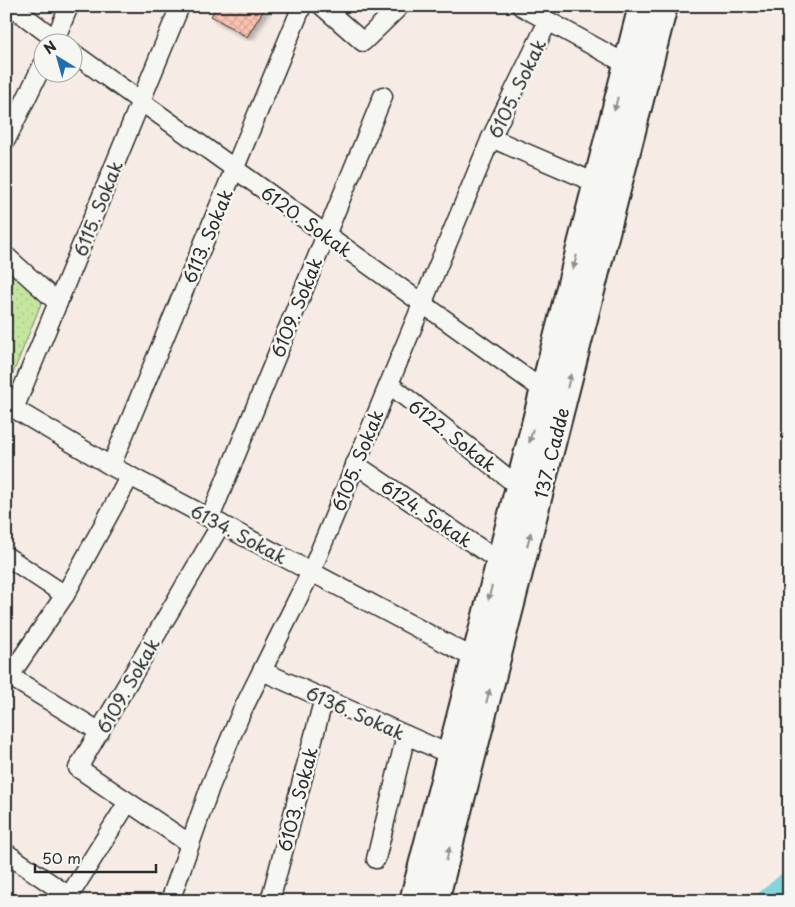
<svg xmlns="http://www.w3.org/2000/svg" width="795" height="907" viewBox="0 0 795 907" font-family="'Playpen Sans',sans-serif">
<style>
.park{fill:url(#park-dots);stroke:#788865}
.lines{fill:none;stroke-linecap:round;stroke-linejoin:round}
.canal{stroke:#83d4db;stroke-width:18}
.building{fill:url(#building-cross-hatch);stroke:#2b2b2b;filter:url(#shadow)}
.street-casing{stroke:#2b2b2b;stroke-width:21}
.secondary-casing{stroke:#2b2b2b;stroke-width:28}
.street{stroke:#f6f6f2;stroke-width:18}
.secondary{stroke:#f6f6f2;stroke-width:24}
.oneway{fill:#90908e}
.labels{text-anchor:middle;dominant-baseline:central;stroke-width:5;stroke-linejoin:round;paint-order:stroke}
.street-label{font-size:18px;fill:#2b2b2b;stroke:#f6f6f2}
</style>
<defs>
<pattern id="park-dots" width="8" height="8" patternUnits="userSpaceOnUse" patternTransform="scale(1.25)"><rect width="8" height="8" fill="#c4e69f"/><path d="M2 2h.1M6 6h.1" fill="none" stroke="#a9c589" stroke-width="1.8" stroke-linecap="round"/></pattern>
<pattern id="building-cross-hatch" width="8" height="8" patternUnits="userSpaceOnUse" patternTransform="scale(1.25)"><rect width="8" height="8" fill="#fbc2af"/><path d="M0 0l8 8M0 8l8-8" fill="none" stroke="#d7a797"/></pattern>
<filter id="shadow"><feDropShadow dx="4.5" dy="4.5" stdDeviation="2.5" flood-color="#0004"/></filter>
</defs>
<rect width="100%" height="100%" fill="#f7ece5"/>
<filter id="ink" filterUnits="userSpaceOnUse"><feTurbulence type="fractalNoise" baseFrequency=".02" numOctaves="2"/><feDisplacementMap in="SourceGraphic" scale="10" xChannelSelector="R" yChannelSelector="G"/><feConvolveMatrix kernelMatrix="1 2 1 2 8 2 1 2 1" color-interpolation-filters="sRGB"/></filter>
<g filter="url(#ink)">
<path class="park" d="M 6,269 L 42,301 L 6,391 Z"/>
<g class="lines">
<path class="canal" d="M 763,901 L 789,879"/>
</g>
<path class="building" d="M 217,6 L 266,6 L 247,37 L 211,16 Z"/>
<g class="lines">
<defs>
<g id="street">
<path d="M 11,6 L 59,42"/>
<path d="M 322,6 L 363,42 L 400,6"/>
<path d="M 521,6 L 626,64"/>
<path d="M 54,42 L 69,6"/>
<path d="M 72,52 L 543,390"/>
<path d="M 491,138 L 596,183"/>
<path d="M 6,140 L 42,66"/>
<path d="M 6,256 L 58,303"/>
<path d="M 389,384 L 518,486"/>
<path d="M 6,404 L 111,466 L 474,658"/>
<path d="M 14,409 L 180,6"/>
<path d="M 355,464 L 499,561"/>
<path d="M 111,466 L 302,6"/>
<path d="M 210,518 L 383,96"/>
<path d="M 6,556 L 65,595"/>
<path d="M 262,671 L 449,754"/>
<path d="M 6,674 L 100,732"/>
<path d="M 6,681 L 65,595 L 130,476"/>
<path d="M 190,844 L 78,768 L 221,524"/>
<path d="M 6,853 L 69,896"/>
<path d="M 376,859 L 406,735"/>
<path d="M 66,901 L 128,802"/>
<path d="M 170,901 L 210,787 L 241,713 L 311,572 L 491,138 L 548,21"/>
<path d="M 270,901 L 324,698"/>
</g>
<g id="secondary">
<path d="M 412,901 L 641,6"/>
<path d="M 436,901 L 665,6"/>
</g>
</defs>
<use href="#street" class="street-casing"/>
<use href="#secondary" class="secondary-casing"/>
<use href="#street" class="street"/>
<use href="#secondary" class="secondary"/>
</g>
<defs><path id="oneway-solid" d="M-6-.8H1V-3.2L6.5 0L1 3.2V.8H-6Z" transform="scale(1.25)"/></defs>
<g class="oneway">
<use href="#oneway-solid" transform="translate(616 104) rotate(104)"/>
<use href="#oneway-solid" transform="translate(575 262) rotate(104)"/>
<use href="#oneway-solid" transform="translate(569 381) rotate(-76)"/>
<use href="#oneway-solid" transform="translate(531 436) rotate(104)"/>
<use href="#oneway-solid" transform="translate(529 539) rotate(-76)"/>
<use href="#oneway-solid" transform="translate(490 593) rotate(104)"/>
<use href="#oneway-solid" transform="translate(488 696) rotate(-76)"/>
<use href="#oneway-solid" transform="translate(448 854) rotate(-76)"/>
</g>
</g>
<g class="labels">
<g class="street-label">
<text transform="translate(516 88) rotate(-64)">6105. Sokak</text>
<text transform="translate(97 208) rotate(-68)">6115. Sokak</text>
<text transform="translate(307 221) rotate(36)">6120. Sokak</text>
<text transform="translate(207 236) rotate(-67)">6113. Sokak</text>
<text transform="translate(296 307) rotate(-68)">6109. Sokak</text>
<text transform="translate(453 435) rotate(38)">6122. Sokak</text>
<text transform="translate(551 453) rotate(-76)">137. Cadde</text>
<text transform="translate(357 460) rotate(-68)">6105. Sokak</text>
<text transform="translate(427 513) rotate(34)">6124. Sokak</text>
<text transform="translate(239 533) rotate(28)">6134. Sokak</text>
<text transform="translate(127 685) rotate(-60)">6109. Sokak</text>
<text transform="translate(356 712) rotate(24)">6136. Sokak</text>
<text transform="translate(297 799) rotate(-75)">6103. Sokak</text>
</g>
</g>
<rect width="795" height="907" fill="none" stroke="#f6f6f2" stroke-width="25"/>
<rect x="12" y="12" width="770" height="882" fill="none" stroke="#2b2b2b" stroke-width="2" filter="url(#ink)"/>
<g transform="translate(58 58) rotate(323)"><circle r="24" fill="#f6f6f2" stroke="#a5a5a2"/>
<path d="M0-4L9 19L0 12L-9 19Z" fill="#1f6fb2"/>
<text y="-8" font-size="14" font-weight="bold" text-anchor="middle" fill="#2b2b2b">N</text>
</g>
<path d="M35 864v8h121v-8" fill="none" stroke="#2b2b2b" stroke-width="2.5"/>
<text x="42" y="864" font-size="15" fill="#2b2b2b" stroke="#f6f6f2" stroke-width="4" paint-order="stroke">50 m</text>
</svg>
